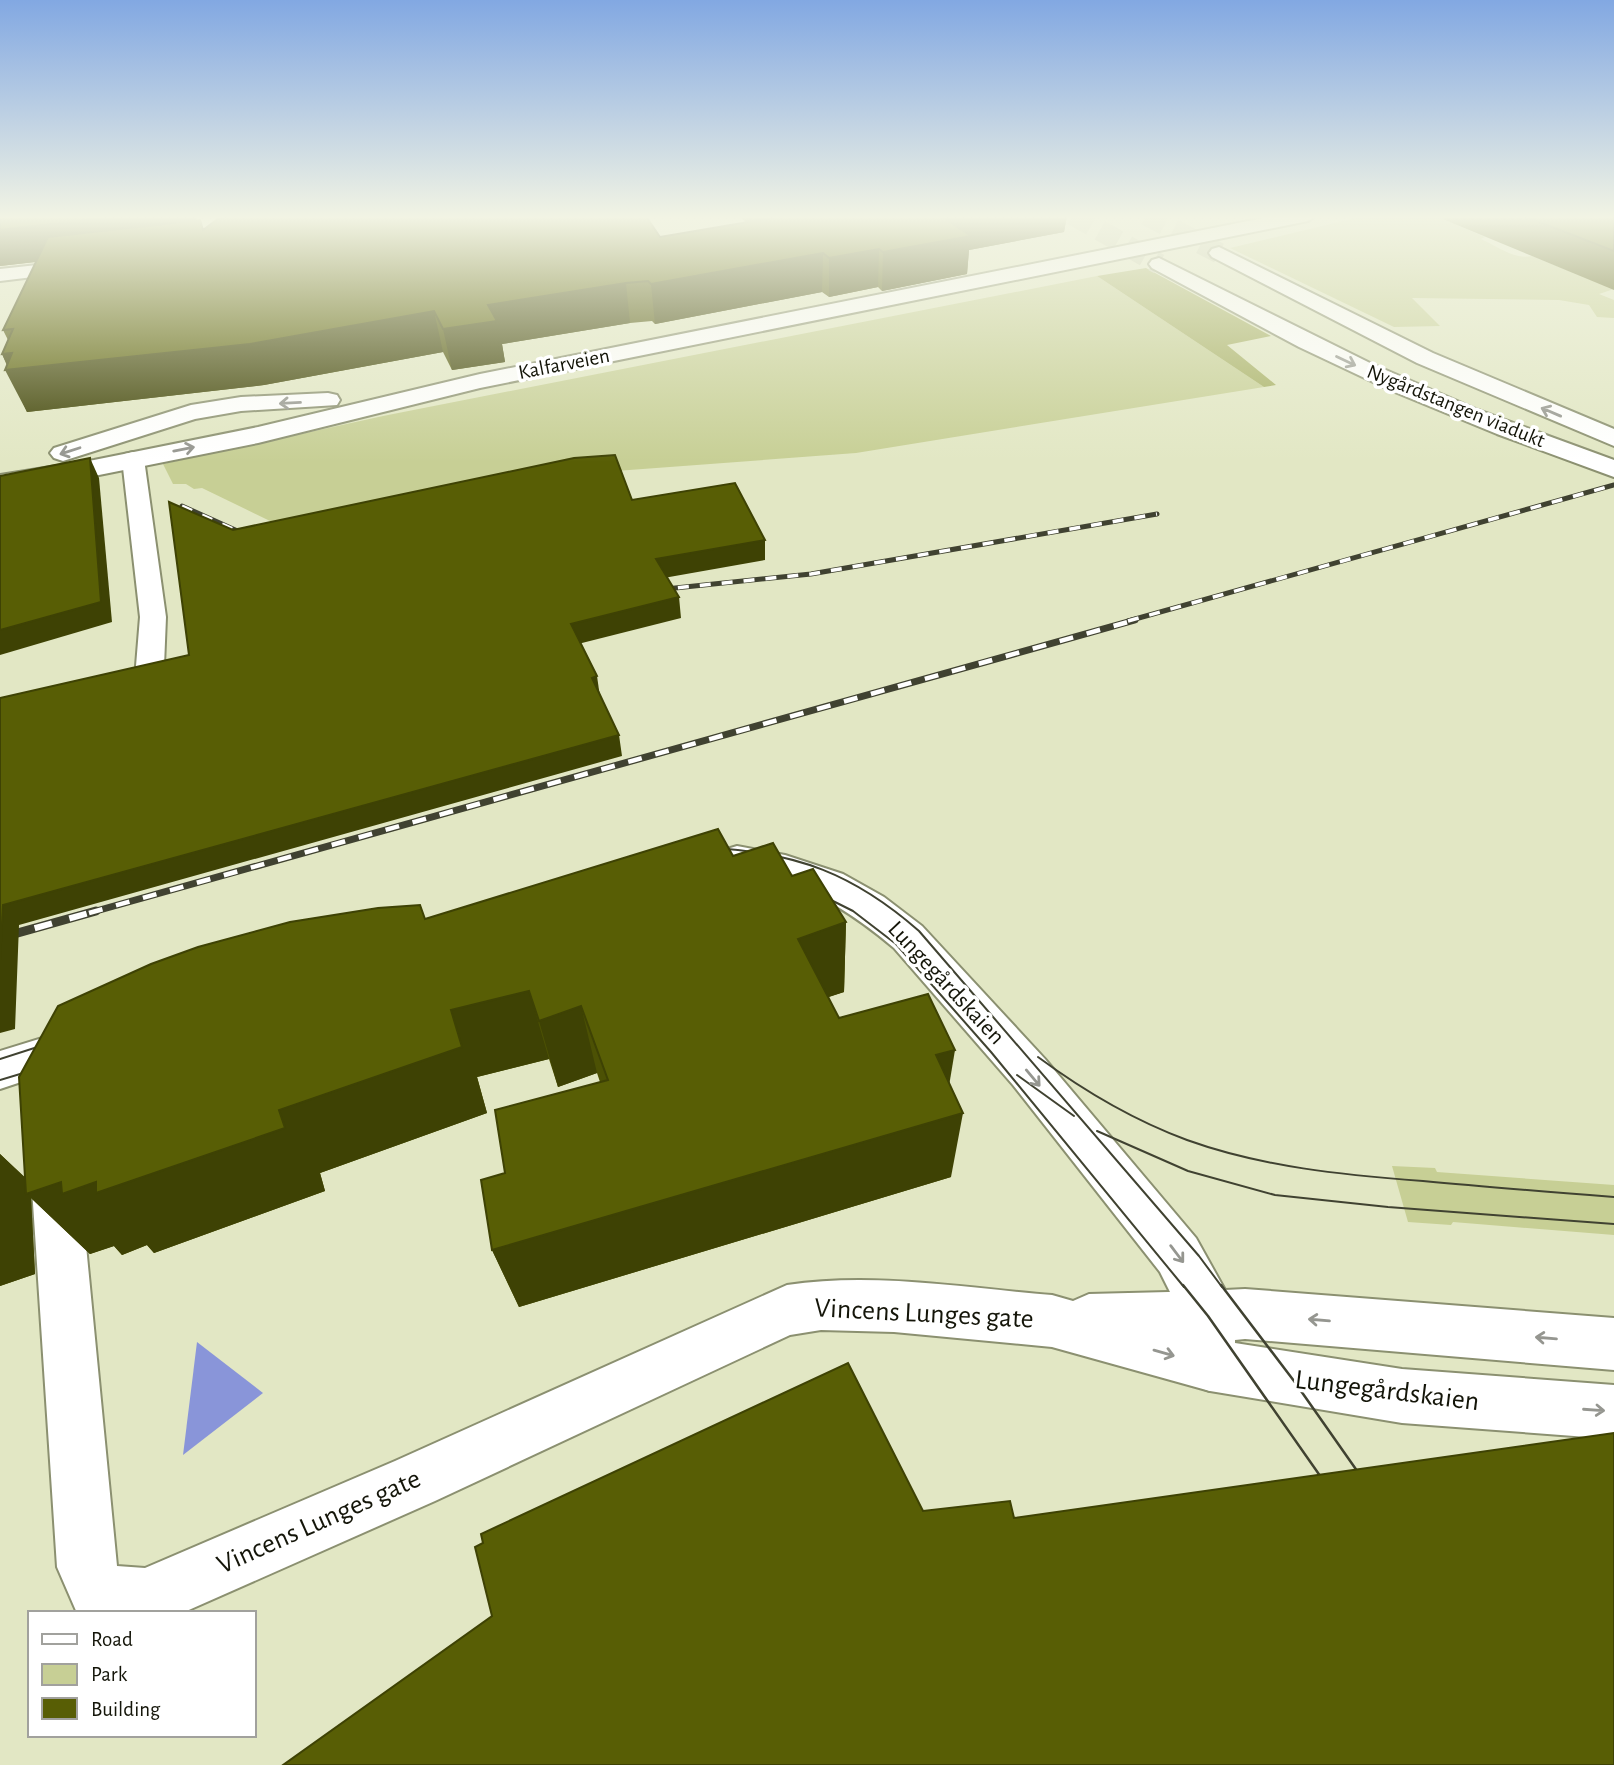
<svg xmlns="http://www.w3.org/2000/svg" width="1614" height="1765" viewBox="0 0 1614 1765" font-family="'Alegreya Sans',sans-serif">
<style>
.green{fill:#c7cf95}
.forest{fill:#a4ad5f}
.water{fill:#8995d9}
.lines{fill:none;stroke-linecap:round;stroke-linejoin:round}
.trunk-tunnel{stroke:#c3c8a8;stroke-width:21;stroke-dasharray:21 10;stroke-linecap:butt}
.pedestrian-casing{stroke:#8b9070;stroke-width:4}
.minor-casing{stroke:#8b9070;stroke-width:4}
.tertiary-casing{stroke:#8b9070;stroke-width:4}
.secondary-casing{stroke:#8b9070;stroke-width:4}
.primary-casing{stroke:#8b9070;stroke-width:4}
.trunk-casing{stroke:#8b9070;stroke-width:4}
.pedestrian{fill:#fff;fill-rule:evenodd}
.minor{fill:#fff;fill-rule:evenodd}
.tertiary{fill:#fff;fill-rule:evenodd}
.secondary{fill:#fff;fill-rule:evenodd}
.primary{fill:#fff;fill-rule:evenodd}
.trunk{fill:#fff;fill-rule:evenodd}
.tram-far1{stroke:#404231;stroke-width:2}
.tram{stroke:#404231;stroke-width:2.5}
.rail-far2-casing{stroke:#404231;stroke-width:5}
.rail-far1-casing{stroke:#404231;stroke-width:7}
.rail-casing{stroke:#404231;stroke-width:9}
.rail-far2{stroke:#fff;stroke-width:3.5;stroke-dasharray:11;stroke-linecap:butt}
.rail-far1{stroke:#fff;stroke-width:4.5;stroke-dasharray:14;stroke-linecap:butt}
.rail{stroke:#fff;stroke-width:6;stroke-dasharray:18;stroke-linecap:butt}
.wall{fill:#4c5104}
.shaded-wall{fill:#3e4204}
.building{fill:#585e05;stroke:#3e4204;stroke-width:2}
.oneway{stroke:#959690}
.labels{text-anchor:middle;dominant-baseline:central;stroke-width:7;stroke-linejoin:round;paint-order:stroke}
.far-street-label{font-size:21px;fill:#141509;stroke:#fff}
.street-label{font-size:24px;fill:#141509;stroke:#fff}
.near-street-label{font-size:28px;fill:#141509;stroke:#fff}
</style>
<rect width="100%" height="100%" fill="#e2e7c4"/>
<g class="green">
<path d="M 1368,215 L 1433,215 L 1485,237 L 1481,239 C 1497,246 1514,260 1532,256 L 1614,289 L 1599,294 L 1614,300 L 1614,318 L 1597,317 L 1589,305 L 1559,300 L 1412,298 L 1440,326 L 1394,327 L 1230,248 Z"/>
<path d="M 1097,276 L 1264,387 L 856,453 L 562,475 L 297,534 L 202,488 L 194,489 L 186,484 L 173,484 L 163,464 L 383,416 Z"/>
<path d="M 1392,1166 L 1435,1168 L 1437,1172 L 1614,1185 L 1614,1235 L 1453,1222 L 1451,1225 L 1408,1222 Z"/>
</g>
<path class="forest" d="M 1146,268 L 1271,336 L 1227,345 L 1276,385 L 1264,387 L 1097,276 Z"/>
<path class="water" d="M 197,1342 L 263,1393 L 183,1455 Z"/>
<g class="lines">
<g class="trunk-tunnel">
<path d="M 1073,215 L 1159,264"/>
<path d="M 1146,215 L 1219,253"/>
</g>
<defs>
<path id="pedestrian" d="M 133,452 L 141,454 L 144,459 L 166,617 L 164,666 L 160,672 L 150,675 L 140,672 L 136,666 L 140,617 L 122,459 L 125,454 Z"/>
<path id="minor" d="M 84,260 L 91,262 L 94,266 L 91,270 L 0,281 L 0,269 Z"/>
<path id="tertiary" d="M 55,1152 L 72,1158 L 79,1173 L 117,1566 L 145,1568 L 395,1461 L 787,1285 C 874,1272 965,1288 1052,1295 L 1073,1301 L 1089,1294 L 1208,1291 L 1226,1298 L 1234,1316 L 1226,1334 L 1212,1340 L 1229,1346 L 1236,1365 L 1229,1384 L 1210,1391 L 1052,1347 L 894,1332 L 821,1330 L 790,1335 L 435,1501 L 182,1613 L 77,1613 L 57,1567 L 31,1173 L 38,1158 Z"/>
<g id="secondary">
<path d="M 737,846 L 785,855 L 843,874 L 884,897 L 922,926 L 1045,1059 L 1196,1238 L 1225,1290 L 1245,1289 L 1614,1318 L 1614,1370 L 1245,1339 L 1235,1340 L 1235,1343 L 1402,1369 L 1614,1385 L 1614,1439 L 1402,1423 L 1210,1391 L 1191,1384 L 1184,1365 L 1182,1316 L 1160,1272 L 1013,1085 L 894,948 C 861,920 824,894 782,882 C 763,877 743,876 724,870 L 718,860 L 724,850 Z"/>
<path d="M 78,1027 L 93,1032 L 100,1045 L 93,1058 L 0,1089 L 0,1051 Z"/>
</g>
<g id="primary">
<path d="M 1278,215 L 1317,215 L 1308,221 L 480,388 L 258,443 L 94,476 L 0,491 L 0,475 L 94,460 L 258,427 L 480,374 Z"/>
<path d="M 328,393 L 337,395 L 340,400 L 337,405 L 241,411 L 195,419 L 63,461 L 54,458 L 50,453 L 54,448 L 191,405 L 241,397 Z"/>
</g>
<g id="trunk">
<path d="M 1219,247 L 1433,353 L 1614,429 L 1614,446 L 1417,363 L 1212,257 L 1209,253 L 1212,249 Z"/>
<path d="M 1159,258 L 1372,364 L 1478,410 L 1614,460 L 1614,477 L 1497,434 L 1390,390 L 1299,347 L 1152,268 L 1149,264 L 1152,260 Z"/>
</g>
</defs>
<use href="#pedestrian" class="pedestrian-casing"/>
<use href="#minor" class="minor-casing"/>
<use href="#tertiary" class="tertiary-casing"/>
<use href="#secondary" class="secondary-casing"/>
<use href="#primary" class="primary-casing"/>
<use href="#trunk" class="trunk-casing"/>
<use href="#pedestrian" class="pedestrian"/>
<use href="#minor" class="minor"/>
<use href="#tertiary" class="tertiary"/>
<use href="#secondary" class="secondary"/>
<use href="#primary" class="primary"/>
<use href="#trunk" class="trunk"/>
<g class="tram-far1">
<path d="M 710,848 C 796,852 854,874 919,931 L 1199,1256 L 1222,1287"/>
<path d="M 813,891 L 853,911 L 896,944 L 991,1052 L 1184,1287"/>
<path d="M 1038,1057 C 1084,1091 1133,1120 1187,1140 C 1262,1167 1343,1175 1423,1181 C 1486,1187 1550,1192 1614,1197"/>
<path d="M 0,1059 L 53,1042"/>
<path d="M 1017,1075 L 1074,1116"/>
<path d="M 0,1080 L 40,1068"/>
<path d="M 1097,1131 L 1188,1171 L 1275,1195 L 1388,1207 L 1614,1224"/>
</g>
<g class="tram">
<path d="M 1183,1285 L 1208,1316 L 1330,1490"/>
<path d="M 1221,1285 L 1294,1381 L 1367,1485"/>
</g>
<defs>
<g id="rail-far2">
<path d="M 182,506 L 253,538"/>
<path d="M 656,590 L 811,574 L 1157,514"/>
<path d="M 1128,621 L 1614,485"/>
</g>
<path id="rail-far1" d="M 89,913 L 1135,620"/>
<path id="rail" d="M 0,938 L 96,911"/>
</defs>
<use href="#rail-far2" class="rail-far2-casing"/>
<use href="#rail-far1" class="rail-far1-casing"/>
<use href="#rail" class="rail-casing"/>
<use href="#rail-far2" class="rail-far2"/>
<use href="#rail-far1" class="rail-far1"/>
<use href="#rail" class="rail"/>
</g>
<g class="wall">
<path d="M 0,215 L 197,220 L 203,230 L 660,237 L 746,222 L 737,215 L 1067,215 L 1064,232 L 969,250 L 967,274 L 882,291 L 878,287 L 829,297 L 822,292 L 655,324 L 652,321 L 630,323 L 502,344 L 505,362 L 452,370 L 443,352 L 264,385 L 27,412 L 2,354 L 8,340 L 3,330 L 36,262 L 0,266 Z"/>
<path d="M 1433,215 L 1614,215 L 1614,290 Z"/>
<path d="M 733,856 L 792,876 L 846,922 L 844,992 L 828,997 L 839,1018 L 949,1084 L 951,1177 L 519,1307 L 492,1250 L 505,1173 L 600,1082 L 597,1073 L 558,1087 L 549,1059 L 477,1077 L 487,1113 L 320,1173 L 325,1191 L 154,1253 L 147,1245 L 122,1255 L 114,1246 L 90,1254 L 31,1198 L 35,1274 L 0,1286 L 0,1154 L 25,1178 L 426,919 Z"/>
</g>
<g class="shaded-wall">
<path d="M 127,215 L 195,215 L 205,242 L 0,266 L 0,230 Z"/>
<path d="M 957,215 L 1067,215 L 1064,232 L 969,250 L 967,274 L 882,291 L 883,252 L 944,218 Z"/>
<path d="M 879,249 L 878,287 L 829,297 L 829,258 Z"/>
<path d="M 823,253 L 822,292 L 655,324 L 651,284 Z"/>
<path d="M 626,283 L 630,323 L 502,344 L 505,362 L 452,370 L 443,329 L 488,305 Z"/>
<path d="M 434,311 L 443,352 L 264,385 L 27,412 L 5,370 L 9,369 L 2,354 Z"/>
<path d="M 90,458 L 99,478 L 112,622 L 0,655 L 0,630 Z"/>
<path d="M 765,540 L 765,560 L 658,579 L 656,559 Z"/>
<path d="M 679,597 L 681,618 L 574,645 L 571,624 Z"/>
<path d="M 597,676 L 600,697 L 592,678 Z"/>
<path d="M 619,735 L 622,756 L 19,925 L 15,1029 L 0,1033 L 0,961 L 3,905 Z"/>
<path d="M 846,922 L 844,992 L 799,1007 L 798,939 Z"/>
<path d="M 529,991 L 549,1059 L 477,1077 L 487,1113 L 320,1173 L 325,1191 L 154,1253 L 147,1245 L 122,1255 L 114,1246 L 90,1254 L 31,1198 L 35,1274 L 0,1286 L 0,1154 L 30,1182 L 279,1110 L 451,1010 Z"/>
<path d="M 581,1006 L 597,1073 L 558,1087 L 539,1021 Z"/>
<path d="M 955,1050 L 944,1116 L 936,1055 Z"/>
<path d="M 963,1113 L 951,1177 L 519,1307 L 492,1250 Z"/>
</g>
<g class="building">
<path d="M 0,215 L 127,215 L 0,230 Z"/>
<path d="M 239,215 L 645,215 L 660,237 L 784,216 L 783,215 L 957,215 L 944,218 L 971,236 L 883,252 L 879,249 L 829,258 L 823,253 L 651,284 L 648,281 L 626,283 L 488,305 L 497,321 L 443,329 L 434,311 L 250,344 L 5,370 L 12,353 L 2,354 L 13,329 L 3,330 L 48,237 L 200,220 L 203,230 L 219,218 Z"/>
<path d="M 1521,215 L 1614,215 L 1614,251 Z"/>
<path d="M 615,455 L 632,500 L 735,483 L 765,540 L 656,559 L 679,597 L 571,624 L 597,676 L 592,678 L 619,735 L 3,905 L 0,961 L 0,698 L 189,655 L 169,502 L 233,530 L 574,458 Z"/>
<path d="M 90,458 L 101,602 L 0,630 L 0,476 Z"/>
<path d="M 718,829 L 733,856 L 773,843 L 792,876 L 813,869 L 846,922 L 798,939 L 839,1018 L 928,994 L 955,1050 L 936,1055 L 963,1113 L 492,1250 L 481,1180 L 505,1173 L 495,1110 L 608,1080 L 581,1006 L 539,1021 L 529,991 L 451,1010 L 462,1047 L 279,1110 L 285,1128 L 96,1193 L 96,1182 L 62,1194 L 61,1182 L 26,1194 L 19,1077 L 58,1006 L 151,964 L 198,947 L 290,922 L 378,908 L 420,905 L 425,919 Z"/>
<path d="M 848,1363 L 923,1511 L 1010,1501 L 1014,1518 L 1614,1433 L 1614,1765 L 283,1765 L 492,1616 L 475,1547 L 483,1543 L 481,1534 Z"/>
</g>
<defs><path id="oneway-shaft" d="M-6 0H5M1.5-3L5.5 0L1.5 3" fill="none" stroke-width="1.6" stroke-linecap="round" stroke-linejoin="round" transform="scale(1.75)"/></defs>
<g class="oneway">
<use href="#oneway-shaft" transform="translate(1346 361) rotate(25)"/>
<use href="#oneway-shaft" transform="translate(290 403) rotate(177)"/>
<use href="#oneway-shaft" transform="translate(1551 412) rotate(-157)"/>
<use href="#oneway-shaft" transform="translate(184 449) rotate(-11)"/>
<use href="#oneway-shaft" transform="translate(70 451) rotate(162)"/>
<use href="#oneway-shaft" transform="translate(1033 1078) rotate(50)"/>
<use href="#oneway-shaft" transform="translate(1177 1254) rotate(53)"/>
<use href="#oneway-shaft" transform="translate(1319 1320) rotate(-175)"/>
<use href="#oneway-shaft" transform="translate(1546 1338) rotate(-175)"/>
<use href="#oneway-shaft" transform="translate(1164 1353) rotate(16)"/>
<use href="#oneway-shaft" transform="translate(1594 1410) rotate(4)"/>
</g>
<linearGradient id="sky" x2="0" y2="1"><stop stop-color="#82a8e2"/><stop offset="0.47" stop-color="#f2f4e4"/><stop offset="1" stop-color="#f2f4e4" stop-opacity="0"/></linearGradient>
<rect width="1614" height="462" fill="url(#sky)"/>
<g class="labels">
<g class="far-street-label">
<text transform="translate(564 364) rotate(-11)">Kalfarveien</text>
<text transform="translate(1456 406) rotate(22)">Nygårdstangen viadukt</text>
</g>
<g class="street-label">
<text transform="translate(946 983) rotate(47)">Lungegårdskaien</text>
</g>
<g class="near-street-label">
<text transform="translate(924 1314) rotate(3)">Vincens Lunges gate</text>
<text transform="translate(1387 1391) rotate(7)">Lungegårdskaien</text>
<text transform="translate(319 1522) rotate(-24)">Vincens Lunges gate</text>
</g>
</g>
<rect x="28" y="1611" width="228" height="126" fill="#ffffff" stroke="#a1a19d" stroke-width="2"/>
<rect x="42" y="1634" width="35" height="10" fill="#ffffff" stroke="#a1a19d" stroke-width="2"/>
<text x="91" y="1646" font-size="21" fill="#141509">Road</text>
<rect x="42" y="1664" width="35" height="21" fill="#c7cf95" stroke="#a1a19d" stroke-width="2"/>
<text x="91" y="1681" font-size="21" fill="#141509">Park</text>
<rect x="42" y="1698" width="35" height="21" fill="#585e05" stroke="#a1a19d" stroke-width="2"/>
<text x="91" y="1716" font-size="21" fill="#141509">Building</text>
</svg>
